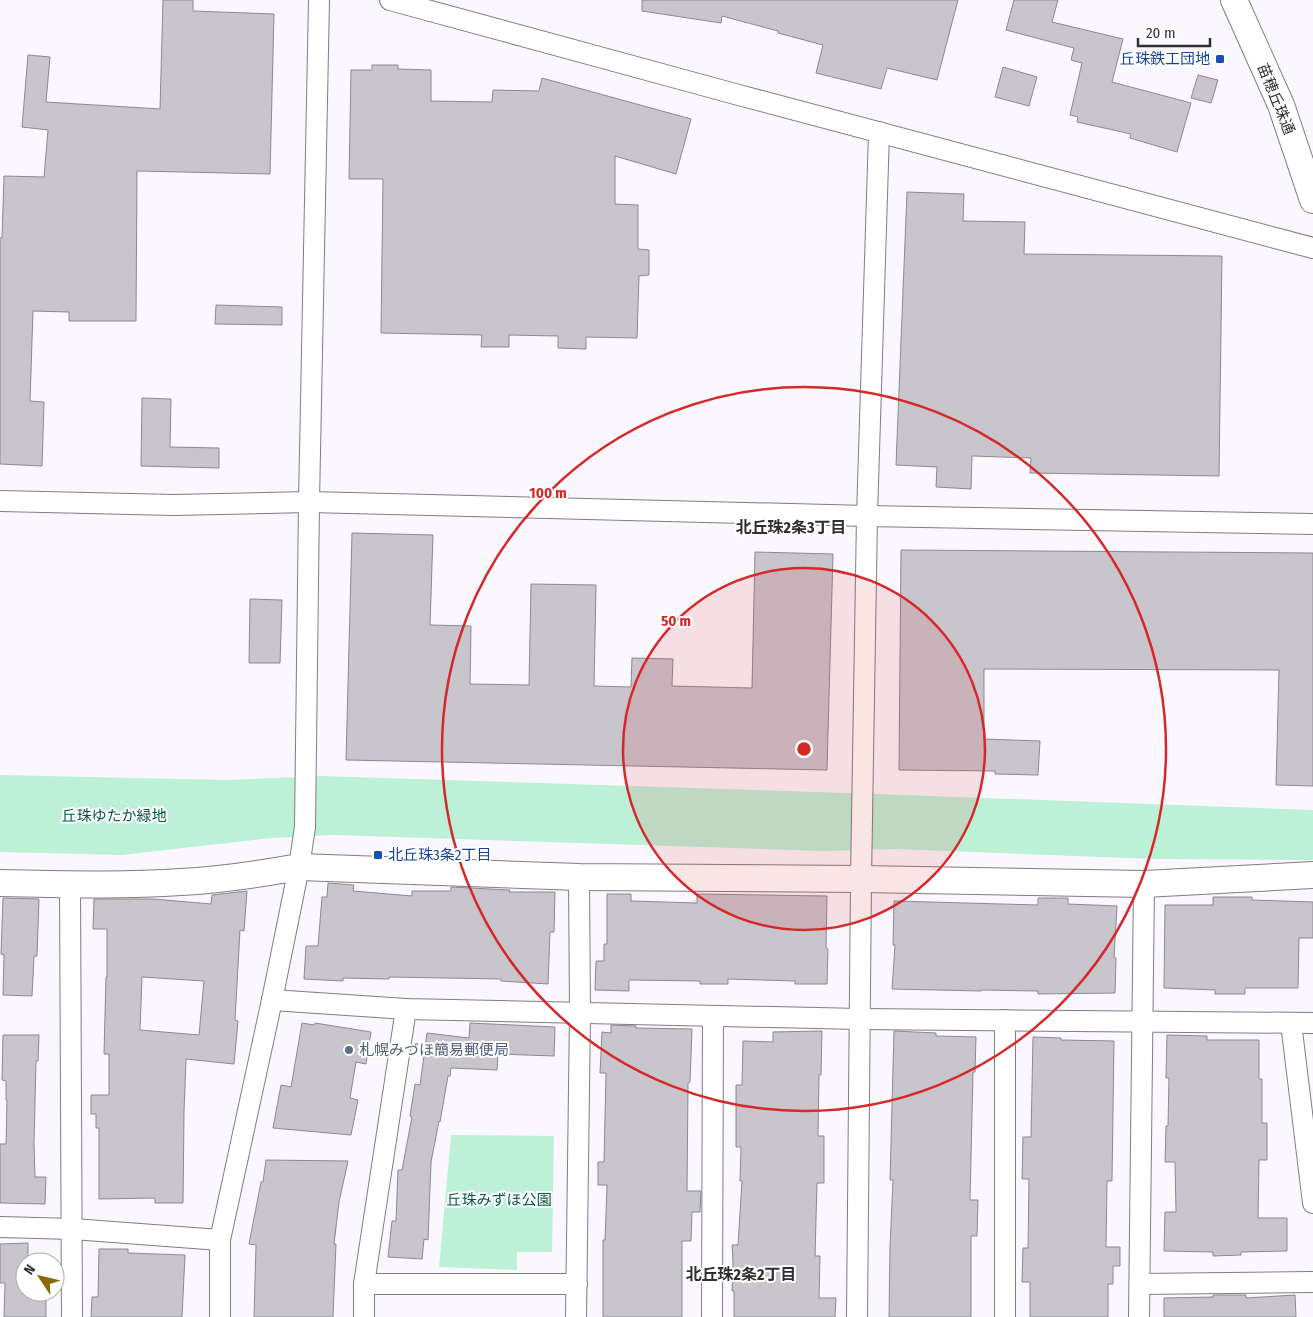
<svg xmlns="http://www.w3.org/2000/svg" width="1313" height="1317" viewBox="0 0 1313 1317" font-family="'Fira Sans Condensed','Noto Sans JP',sans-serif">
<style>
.green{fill:#bcf1d8}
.building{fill:#c8c5cd;stroke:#8b888f;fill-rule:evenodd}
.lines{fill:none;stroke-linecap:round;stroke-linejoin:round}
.minor-casing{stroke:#7f7c83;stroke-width:22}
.tertiary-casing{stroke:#7f7c83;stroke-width:28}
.minor{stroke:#fff;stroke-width:20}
.tertiary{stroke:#fff;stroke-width:26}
.ring{fill:none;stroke:#d62828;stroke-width:2.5}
.transit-dot{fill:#1a4fb4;stroke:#fff;stroke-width:2}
.service-dot{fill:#5c6f8a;stroke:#fff;stroke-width:2}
.labels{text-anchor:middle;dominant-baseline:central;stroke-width:4;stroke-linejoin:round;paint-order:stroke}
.transit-label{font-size:15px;fill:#164399;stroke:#fff;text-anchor:end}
.street-label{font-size:15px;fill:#2f2e31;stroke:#fff}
.park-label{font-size:15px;fill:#00583e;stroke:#fff}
.service-label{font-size:15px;fill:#4e5e75;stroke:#fff;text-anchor:start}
.neighbourhood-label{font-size:16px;font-weight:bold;fill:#2f2e31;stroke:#fff}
.centre{fill:#d62828;stroke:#fff;stroke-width:2.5}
.ring-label{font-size:15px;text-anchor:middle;font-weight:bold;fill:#d62828;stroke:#fff;stroke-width:4;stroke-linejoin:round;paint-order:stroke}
</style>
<rect width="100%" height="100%" fill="#faf8fe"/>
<g class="green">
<path d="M 0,775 L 227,780 L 322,776 L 877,794 L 1313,810 L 1313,860 L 1153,859 L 896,849 L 823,851 L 335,835 L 271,838 L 122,855 L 0,852 Z"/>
<path d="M 451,1135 L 554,1136 L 552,1252 L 517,1252 L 517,1270 L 439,1267 Z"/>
</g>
<g class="building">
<path d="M 163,0 L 193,0 L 193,11 L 274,14 L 270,174 L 137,171 L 136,321 L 69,321 L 69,312 L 33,311 L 30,401 L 44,402 L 42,466 L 0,464 L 0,238 L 2,238 L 4,176 L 44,177 L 48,130 L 22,127 L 28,55 L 50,57 L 46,102 L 160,109 Z"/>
<path d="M 642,0 L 958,0 L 937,80 L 887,68 L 881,89 L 816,73 L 823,45 L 778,33 L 778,31 L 722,16 L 721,23 L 642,11 Z"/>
<path d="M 1014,0 L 1058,0 L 1052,22 L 1123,39 L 1112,82 L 1191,103 L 1177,152 L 1130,138 L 1131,134 L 1077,122 L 1078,117 L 1070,115 L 1082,63 L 1071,60 L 1074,48 L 1006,30 Z"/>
<path d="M 372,65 L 398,65 L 398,69 L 431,70 L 431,101 L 492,102 L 493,90 L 539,91 L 542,78 L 691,119 L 676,174 L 615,156 L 615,204 L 638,205 L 638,249 L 649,250 L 649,275 L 639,276 L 637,338 L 586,337 L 586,349 L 558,348 L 558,336 L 509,335 L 509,347 L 481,347 L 482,335 L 381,333 L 383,179 L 349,179 L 351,70 L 372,70 Z"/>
<path d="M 1003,67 L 1037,77 L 1029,106 L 995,97 Z"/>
<path d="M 1198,75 L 1218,80 L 1211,103 L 1191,98 Z"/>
<path d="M 907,192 L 964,194 L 963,221 L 1025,222 L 1024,254 L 1222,256 L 1219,476 L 1030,473 L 1031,458 L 972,456 L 971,489 L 936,487 L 937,467 L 896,465 Z"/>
<path d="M 216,305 L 282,307 L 282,325 L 215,324 Z"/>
<path d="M 142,398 L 171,399 L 170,447 L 219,448 L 219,468 L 141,466 Z"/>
<path d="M 352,533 L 433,535 L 430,625 L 471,626 L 470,684 L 529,685 L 531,584 L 596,585 L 594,686 L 631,687 L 632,658 L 673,659 L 672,686 L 752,688 L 755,552 L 833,554 L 827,770 L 346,760 Z"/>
<path d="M 901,550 L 1313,553 L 1313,786 L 1276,785 L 1279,670 L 984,669 L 984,739 L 1040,741 L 1038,775 L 995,774 L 995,771 L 899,770 Z"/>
<path d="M 250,599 L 282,600 L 280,663 L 249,663 Z"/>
<path d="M 328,883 L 354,885 L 353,891 L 412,896 L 412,891 L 451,891 L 451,887 L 510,890 L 509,892 L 555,892 L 554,932 L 550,932 L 548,984 L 501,981 L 501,979 L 389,977 L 389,979 L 343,978 L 343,981 L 304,979 L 306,946 L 318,946 L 322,897 L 327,897 Z"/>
<path d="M 247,891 L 244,931 L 240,930 L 235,1020 L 238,1021 L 234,1064 L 186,1059 L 184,1112 L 183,1203 L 155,1203 L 155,1198 L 99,1199 L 99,1128 L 96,1128 L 96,1114 L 91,1114 L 91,1095 L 109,1095 L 109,1054 L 104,1054 L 106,977 L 107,977 L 107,929 L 93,929 L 94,899 L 154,899 L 211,904 L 212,895 ZM 142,977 L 204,981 L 199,1035 L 140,1030 Z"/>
<path d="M 607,894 L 631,894 L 631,901 L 697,903 L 697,894 L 827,896 L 826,948 L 828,949 L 827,984 L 795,984 L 795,981 L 728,979 L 728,984 L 700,984 L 700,981 L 629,980 L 629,991 L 595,990 L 596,961 L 604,961 L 604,944 L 607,944 Z"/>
<path d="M 1213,897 L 1252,897 L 1252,900 L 1313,902 L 1313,938 L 1299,938 L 1298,988 L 1245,988 L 1245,994 L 1215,994 L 1215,990 L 1164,988 L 1165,905 L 1213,905 Z"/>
<path d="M 3,898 L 39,899 L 37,956 L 34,956 L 32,996 L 3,995 L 4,955 L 1,954 Z"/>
<path d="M 1038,898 L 1068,898 L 1068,904 L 1117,906 L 1114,958 L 1116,958 L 1115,993 L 1038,994 L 1038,991 L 981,990 L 981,991 L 892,989 L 895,945 L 893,945 L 894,901 L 1038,905 Z"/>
<path d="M 302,1023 L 314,1025 L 315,1023 L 371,1032 L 366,1064 L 356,1062 L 350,1098 L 358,1100 L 351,1135 L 273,1128 L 281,1085 L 291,1087 Z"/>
<path d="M 470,1023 L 555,1027 L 554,1056 L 498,1054 L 497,1070 L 451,1068 L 450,1076 L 448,1076 L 440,1122 L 439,1121 L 431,1162 L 428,1240 L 424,1239 L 422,1259 L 388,1257 L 392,1221 L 396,1221 L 398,1170 L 402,1170 L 412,1117 L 410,1116 L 415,1084 L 420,1085 L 427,1033 L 469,1038 Z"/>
<path d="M 611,1025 L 636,1026 L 636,1028 L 692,1029 L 690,1082 L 688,1083 L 687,1191 L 701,1191 L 700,1212 L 692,1212 L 691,1241 L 682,1241 L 682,1317 L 603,1317 L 603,1240 L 605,1240 L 607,1185 L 598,1185 L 598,1162 L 604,1162 L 606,1073 L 600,1073 L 602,1032 L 611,1033 Z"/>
<path d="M 822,1031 L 821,1075 L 819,1075 L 818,1136 L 824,1136 L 824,1183 L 817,1183 L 815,1256 L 820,1256 L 819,1298 L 836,1298 L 835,1317 L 734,1317 L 734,1291 L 732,1291 L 733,1261 L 732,1245 L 738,1245 L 742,1181 L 740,1181 L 741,1147 L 736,1147 L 736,1085 L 742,1085 L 743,1041 L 773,1042 L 773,1032 Z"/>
<path d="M 894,1031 L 936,1033 L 936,1036 L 976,1037 L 975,1072 L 973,1072 L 970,1200 L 978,1200 L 977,1236 L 971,1236 L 971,1317 L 889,1317 L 890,1247 L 893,1180 L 890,1180 Z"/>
<path d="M 3,1035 L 39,1035 L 38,1061 L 36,1061 L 34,1144 L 35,1177 L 46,1177 L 45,1204 L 0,1203 L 0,1144 L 6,1144 L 7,1100 L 6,1100 L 6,1081 L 2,1080 Z"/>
<path d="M 1167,1035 L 1207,1036 L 1207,1040 L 1259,1040 L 1259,1079 L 1262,1079 L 1262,1123 L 1267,1123 L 1267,1160 L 1259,1160 L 1258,1218 L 1287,1218 L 1287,1251 L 1241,1252 L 1241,1255 L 1213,1256 L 1213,1252 L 1164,1251 L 1165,1212 L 1176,1212 L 1175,1162 L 1165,1162 L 1166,1126 L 1168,1126 L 1169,1078 L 1166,1078 Z"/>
<path d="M 1033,1037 L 1061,1038 L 1061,1040 L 1114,1041 L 1112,1181 L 1107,1181 L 1106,1247 L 1120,1247 L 1120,1266 L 1113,1266 L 1113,1284 L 1108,1284 L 1108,1317 L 1030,1317 L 1030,1282 L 1022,1282 L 1023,1248 L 1028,1248 L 1029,1179 L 1022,1179 L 1023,1137 L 1031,1137 Z"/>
<path d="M 266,1160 L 348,1161 L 339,1202 L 334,1244 L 336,1244 L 333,1317 L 254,1317 L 256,1245 L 249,1244 L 261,1182 L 263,1182 Z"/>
<path d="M 28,1243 L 28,1262 L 25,1262 L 25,1292 L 46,1292 L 46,1317 L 4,1317 L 5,1283 L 0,1283 L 0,1244 Z"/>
<path d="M 99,1249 L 128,1249 L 128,1253 L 185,1255 L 182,1317 L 91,1317 L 92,1297 L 98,1297 Z"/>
<path d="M 1213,1295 L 1246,1295 L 1246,1298 L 1295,1295 L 1296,1317 L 1164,1317 L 1164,1298 L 1213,1297 Z"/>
</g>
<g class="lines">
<defs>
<g id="minor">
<path d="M 390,0 L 735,94 L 1313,248"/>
<path d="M 0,501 L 174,505 L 309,502 L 867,516 L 1313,524"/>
<path d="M 70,885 L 72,1317"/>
<path d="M 272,1000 L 406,1009 L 860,1019 L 1313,1023"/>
<path d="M 1005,1020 L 1005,1317"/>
<path d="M 1291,1023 L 1313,1203"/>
<path d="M 0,1227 L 73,1229 L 220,1240"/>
<path d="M 364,1284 L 577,1284"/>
<path d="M 1140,1284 L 1313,1282"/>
<path d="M 220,1317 L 220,1240 L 272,1000 L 299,867 L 305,827 L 309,502 L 319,0"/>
<path d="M 364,1317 L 364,1284 L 406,1009"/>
<path d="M 576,1317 L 580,1013 L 579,877"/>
<path d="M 712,1317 L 713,1016"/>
<path d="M 857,1317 L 861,879 L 867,516 L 879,132"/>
<path d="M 1139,1317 L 1144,884"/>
</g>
<g id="tertiary">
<path d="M 1234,0 L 1281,105 L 1313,200"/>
<path d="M 0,883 C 60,884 121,886 181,882 C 220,880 260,874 299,867 L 579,877 L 861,879 L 1144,884 L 1313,875"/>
</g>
</defs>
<use href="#minor" class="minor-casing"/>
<use href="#tertiary" class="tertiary-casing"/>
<use href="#minor" class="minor"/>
<use href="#tertiary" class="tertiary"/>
</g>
<circle cx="804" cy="749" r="181" fill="#d62828" fill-opacity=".12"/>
<g class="ring">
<circle cx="804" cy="749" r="181"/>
<circle cx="804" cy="749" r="362"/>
</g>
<g class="transit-dot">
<rect x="1215" y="54" width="10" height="10" rx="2.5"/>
<rect x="373" y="850" width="10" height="10" rx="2.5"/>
</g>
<circle class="service-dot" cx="349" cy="1050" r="5"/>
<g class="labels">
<g class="transit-label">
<text x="1210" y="59">丘珠鉄工団地</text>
<text x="388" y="855" text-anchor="start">北丘珠3条2丁目</text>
</g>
<g class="street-label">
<text transform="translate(1276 99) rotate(68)">苗穂丘珠通</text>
</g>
<g class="park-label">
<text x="114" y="816">丘珠ゆたか緑地</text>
<text x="499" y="1200">丘珠みずほ公園</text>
</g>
<g class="service-label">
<text x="359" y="1050">札幌みづほ簡易郵便局</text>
</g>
<g class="neighbourhood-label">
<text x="791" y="527">北丘珠2条3丁目</text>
<text x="741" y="1274">北丘珠2条2丁目</text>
</g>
</g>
<circle cx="804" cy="749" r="8" class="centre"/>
<g class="ring-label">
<text x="548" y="498">100 m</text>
<text x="676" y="626">50 m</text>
</g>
<g transform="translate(40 1277) rotate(305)"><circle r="24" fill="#ffffff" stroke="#acabad"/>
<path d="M0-4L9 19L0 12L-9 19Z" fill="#896a07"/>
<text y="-8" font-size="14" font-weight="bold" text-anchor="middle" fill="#2f2e31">N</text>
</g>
<path d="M1138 38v8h72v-8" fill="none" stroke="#2f2e31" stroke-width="2.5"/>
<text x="1146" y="38" font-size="15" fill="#2f2e31" stroke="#ffffff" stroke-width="4" paint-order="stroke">20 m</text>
</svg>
